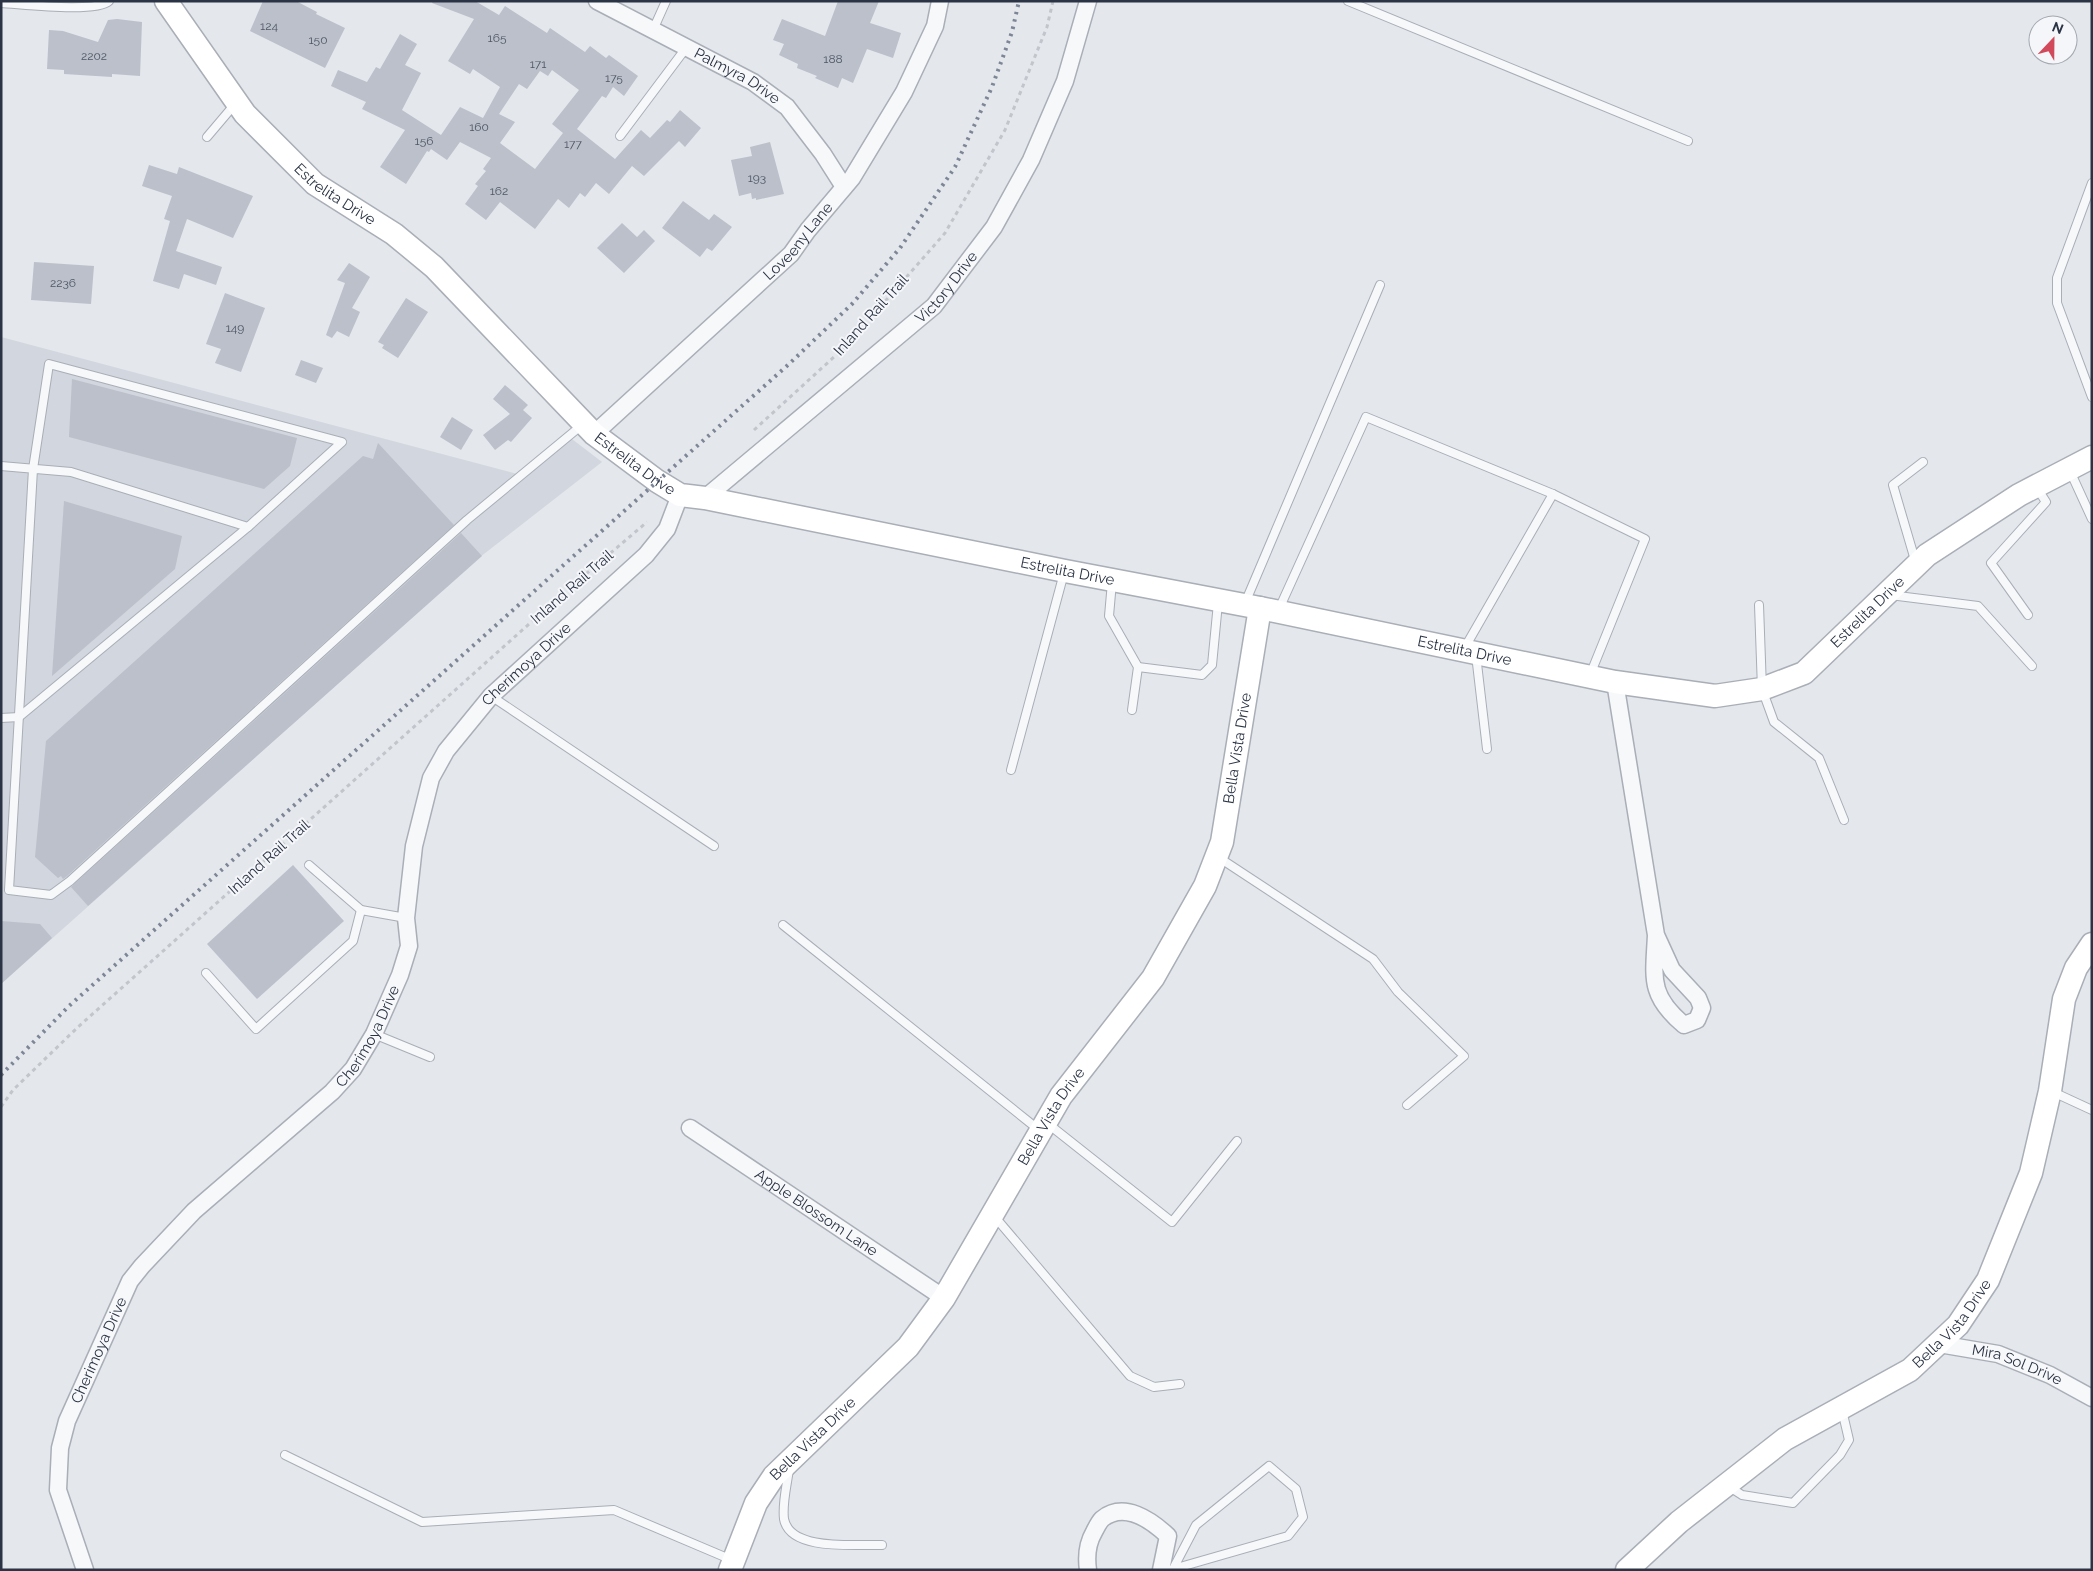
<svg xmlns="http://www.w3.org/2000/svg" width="2093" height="1571" viewBox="0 0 2093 1571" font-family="Raleway,sans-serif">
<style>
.built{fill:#d2d6de}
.building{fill:#bbc0ca;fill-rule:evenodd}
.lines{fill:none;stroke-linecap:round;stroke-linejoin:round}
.lane-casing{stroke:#a9aeb7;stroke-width:10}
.street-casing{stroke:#a9aeb7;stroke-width:19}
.secondary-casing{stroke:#a9aeb7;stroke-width:25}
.path{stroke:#c2c5cb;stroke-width:3;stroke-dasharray:4 4;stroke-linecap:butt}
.lane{stroke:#f7f8fa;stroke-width:8}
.street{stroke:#f7f8fa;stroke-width:16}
.secondary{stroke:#fff;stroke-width:22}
.rail{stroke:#7d8696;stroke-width:4;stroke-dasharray:2.5 5;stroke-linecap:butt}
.labels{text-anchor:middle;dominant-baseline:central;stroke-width:4;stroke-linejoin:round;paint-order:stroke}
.number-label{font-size:12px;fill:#4f5766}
.street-label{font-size:15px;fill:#2b3445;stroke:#f4f6f9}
</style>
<rect width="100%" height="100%" fill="#e4e7ec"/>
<path class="built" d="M 1,337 L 521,475 L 568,436 L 602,462 L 480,557 L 1,984 Z"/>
<g class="building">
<path d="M 263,1 L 296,1 L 317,12 L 316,14 L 345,28 L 325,68 L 250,31 Z"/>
<path d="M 433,1 L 475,1 L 499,15 L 505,6 L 547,33 L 550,28 L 585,52 L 590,46 L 606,58 L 609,55 L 638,76 L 624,96 L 613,87 L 606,98 L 602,96 L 577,129 L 615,159 L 641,130 L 650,138 L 667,120 L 670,122 L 680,110 L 701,128 L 685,147 L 679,141 L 644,176 L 632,166 L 609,194 L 596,183 L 585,197 L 580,193 L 569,208 L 558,199 L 535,229 L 500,202 L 486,220 L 465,204 L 478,186 L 475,184 L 486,171 L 483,169 L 491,158 L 460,142 L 447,160 L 431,149 L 429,152 L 427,151 L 406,184 L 380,167 L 405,130 L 362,109 L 366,102 L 331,86 L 338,70 L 367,82 L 376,67 L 380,69 L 400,34 L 417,44 L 405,65 L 421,73 L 402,110 L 441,135 L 460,107 L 483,118 L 500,87 L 473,69 L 470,74 L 448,61 L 474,19 L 432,3 ZM 552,70 L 579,90 L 552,124 L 563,133 L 535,169 L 500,143 L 515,122 L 499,114 L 519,84 L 527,89 L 540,71 L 548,76 Z"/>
<path d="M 838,1 L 879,1 L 870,23 L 901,33 L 893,58 L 867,49 L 853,83 L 842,78 L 838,88 L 815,78 L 817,76 L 797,68 L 798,64 L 779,55 L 784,44 L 773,40 L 782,19 L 825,36 Z"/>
<path d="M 117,19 L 142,22 L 140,76 L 112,74 L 112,77 L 64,74 L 64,70 L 47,69 L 49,30 L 63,31 L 98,42 L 108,20 Z"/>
<path d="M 770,142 L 784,194 L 756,200 L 756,198 L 752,199 L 751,193 L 739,196 L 731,160 L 752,156 L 750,147 Z"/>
<path d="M 149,165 L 177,174 L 179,167 L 253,196 L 233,238 L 187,219 L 176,251 L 222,267 L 216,285 L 184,274 L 179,289 L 153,281 L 170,221 L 164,219 L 172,196 L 142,186 Z"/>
<path d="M 683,201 L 709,220 L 714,214 L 732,227 L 712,251 L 707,248 L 700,257 L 662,228 Z"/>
<path d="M 622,223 L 637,237 L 644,230 L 655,241 L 624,273 L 597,248 Z"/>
<path d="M 34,262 L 94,266 L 91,304 L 31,300 Z"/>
<path d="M 349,263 L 370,277 L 352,308 L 360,312 L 349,337 L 337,331 L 332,338 L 326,335 L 345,283 L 337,280 Z"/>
<path d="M 225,293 L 265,308 L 241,372 L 215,363 L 221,349 L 206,344 Z"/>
<path d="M 406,298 L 428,312 L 398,358 L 382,348 L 384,345 L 378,342 Z"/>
<path d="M 301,360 L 323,368 L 316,383 L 295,375 Z"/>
<path d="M 72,379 L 297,438 L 290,466 L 264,489 L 69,437 Z"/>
<path d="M 505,385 L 528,405 L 523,410 L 532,418 L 511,442 L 508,440 L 495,450 L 483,435 L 510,414 L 493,399 Z"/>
<path d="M 452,417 L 473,430 L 461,450 L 440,437 Z"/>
<path d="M 378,443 L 454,525 L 66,877 L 63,879 L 61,876 L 58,878 L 35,857 L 46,741 L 363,456 L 373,459 Z"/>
<path d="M 64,501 L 182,536 L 175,569 L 52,676 Z"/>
<path d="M 461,533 L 482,556 L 88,906 L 71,887 Z"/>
<path d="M 293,865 L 344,921 L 257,999 L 207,944 Z"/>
<path d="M 1,921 L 40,924 L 52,938 L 1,984 Z"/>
</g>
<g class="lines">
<defs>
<g id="lane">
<path d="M 1348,1 L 1688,141"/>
<path d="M 1,3 C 22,4 96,13 109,1"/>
<path d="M 653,30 L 666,1"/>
<path d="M 620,136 L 686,48"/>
<path d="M 207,137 L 235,104"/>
<path d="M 2092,183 L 2057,278 L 2057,303 L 2092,397"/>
<path d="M 1,466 L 71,472 L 248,527 L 342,442 L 49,364 L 33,469 L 9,890 L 51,895 L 70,881 L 467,520 L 582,425"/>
<path d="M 2070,471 L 2092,519"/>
<path d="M 1915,560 L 1893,485 L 1923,462"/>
<path d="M 1112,582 L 1109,616 L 1138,667 L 1132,710"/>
<path d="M 1890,595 L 1978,606 L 2032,666"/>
<path d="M 1245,603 L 1380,285"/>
<path d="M 1759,605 L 1762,689 L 1774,722 L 1819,758 L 1844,820"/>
<path d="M 1279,609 L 1366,417 L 1553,494 L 1645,539 L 1590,675"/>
<path d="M 2028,615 L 1991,563 L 2046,502 L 2037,488"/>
<path d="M 1464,649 L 1553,494"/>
<path d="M 1476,655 L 1487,749"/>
<path d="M 1138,667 L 1202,675 L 1212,665 L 1218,603"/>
<path d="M 491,696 L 714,846"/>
<path d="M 1,718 L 19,717 L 248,527"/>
<path d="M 1011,770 L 1064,573"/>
<path d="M 1218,857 L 1373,959 L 1398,992 L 1464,1056 L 1407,1105"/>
<path d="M 309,865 L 361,910 L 406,918"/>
<path d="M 783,925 L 1039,1130"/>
<path d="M 206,973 L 256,1029 L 353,941 L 361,910"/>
<path d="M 374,1034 L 430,1057"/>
<path d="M 2053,1092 L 2092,1110"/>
<path d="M 1047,1123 L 1172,1222 L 1237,1141"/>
<path d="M 995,1217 L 1130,1376 L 1154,1387 L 1180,1384"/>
<path d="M 285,1455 L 422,1522 L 614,1510 L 732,1560"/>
<path d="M 789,1469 C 787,1485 782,1503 784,1519 C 790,1552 857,1544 882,1545"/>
<path d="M 1728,1486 L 1742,1495 L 1793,1503 L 1840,1455 L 1849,1440 L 1842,1410"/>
<path d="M 1170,1570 L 1173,1569 L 1288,1536 L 1303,1517 L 1296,1489 L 1269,1466 L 1196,1525 L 1173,1569"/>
</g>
<g id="street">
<path id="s1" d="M 597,1 L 753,82 L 787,107 L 823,154 L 844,187"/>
<path id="s2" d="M 594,434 L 791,254 L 808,230 L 852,178 L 904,92 L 935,26 L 940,1"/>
<path id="s3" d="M 705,498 L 934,306 L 994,227 L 1031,160 L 1065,81 L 1088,1"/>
<path d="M 1615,682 L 1656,935 L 1672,970 L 1698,998 L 1702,1008 L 1697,1020 L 1684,1025 C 1648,995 1654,977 1656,935"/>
<path id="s4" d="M 690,1128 L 944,1298"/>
<path id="s5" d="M 1939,1344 L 1998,1354 L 2050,1375 L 2092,1398"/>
<path id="s6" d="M 85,1570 L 58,1490 L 60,1448 L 67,1421 L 130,1281 L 142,1266 L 194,1211 L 332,1092 L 353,1069 L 374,1034 L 400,975 L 409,946 L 406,918 L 414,846 L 431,778 L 446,751 L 491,696 L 646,555 L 667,529 L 680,495"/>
<path d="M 1088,1570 C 1086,1556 1087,1544 1094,1532 C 1096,1528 1099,1522 1102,1519 C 1124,1501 1151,1520 1168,1536 L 1161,1570"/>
</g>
<g id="secondary">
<path id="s7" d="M 166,1 L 245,114 L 315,184 L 394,234 L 434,267 L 594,434 L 657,481 L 680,495 L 705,498 L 1065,571 L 1260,608 L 1615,682 L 1715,696 L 1762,689 L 1804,673 L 1927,555 L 2019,495 L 2092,457"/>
<path id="s8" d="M 730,1570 L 756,1503 L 774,1476 L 908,1347 L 944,1298 L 1061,1096 L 1153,978 L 1205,886 L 1222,842 L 1260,608"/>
<path id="s9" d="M 1627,1570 L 1679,1522 L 1785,1439 L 1910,1370 L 1958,1325 L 1988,1280 L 2031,1173 L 2050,1091 L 2064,999 L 2076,968 L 2092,944"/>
</g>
</defs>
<use href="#lane" class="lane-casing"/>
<use href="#street" class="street-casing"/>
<use href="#secondary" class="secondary-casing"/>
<g class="path">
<path d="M 754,430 L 846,346 L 945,233 L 1005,130 L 1047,27 L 1053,1"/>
<path d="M 1,1107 L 13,1090 L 78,1027 L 566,591 L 647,522"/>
</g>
<use href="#lane" class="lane"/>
<use href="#street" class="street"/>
<use href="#secondary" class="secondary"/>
<path class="rail" d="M 1,1075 L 69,1006 L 789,364 L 852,304 L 900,248 L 955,167 L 992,87 L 1012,32 L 1019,1"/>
</g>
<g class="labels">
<g class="number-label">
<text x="269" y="26">124</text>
<text x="497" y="38">165</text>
<text x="318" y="40">150</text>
<text x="94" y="56">2202</text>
<text x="833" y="59">188</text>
<text x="538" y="64">171</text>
<text x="614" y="78">175</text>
<text x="479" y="127">160</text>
<text x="424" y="141">156</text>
<text x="573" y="144">177</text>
<text x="757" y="178">193</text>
<text x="499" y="191">162</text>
<text x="63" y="283">2236</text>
<text x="235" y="328">149</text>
</g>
<g class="street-label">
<text stroke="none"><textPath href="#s1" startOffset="159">Palmyra Drive</textPath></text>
<text stroke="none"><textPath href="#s7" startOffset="259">Estrelita Drive</textPath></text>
<text stroke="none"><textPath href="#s2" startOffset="281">Loveeny Lane</textPath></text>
<text stroke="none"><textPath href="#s3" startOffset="321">Victory Drive</textPath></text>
<text transform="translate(871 315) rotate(-48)">Inland Rail Trail</text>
<text stroke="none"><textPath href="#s7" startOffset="664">Estrelita Drive</textPath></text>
<text stroke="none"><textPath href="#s7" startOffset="1114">Estrelita Drive</textPath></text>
<text transform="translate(572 587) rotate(-41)">Inland Rail Trail</text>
<text stroke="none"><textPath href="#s7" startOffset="1954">Estrelita Drive</textPath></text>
<text stroke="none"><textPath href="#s7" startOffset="1519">Estrelita Drive</textPath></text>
<text stroke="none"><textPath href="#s6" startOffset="1072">Cherimoya Drive</textPath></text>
<text stroke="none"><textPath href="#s8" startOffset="982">Bella Vista Drive</textPath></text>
<text transform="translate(269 857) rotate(-42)">Inland Rail Trail</text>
<text stroke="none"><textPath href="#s6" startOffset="652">Cherimoya Drive</textPath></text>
<text stroke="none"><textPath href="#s8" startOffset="562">Bella Vista Drive</textPath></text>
<text stroke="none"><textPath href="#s4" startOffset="152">Apple Blossom Lane</textPath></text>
<text stroke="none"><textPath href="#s9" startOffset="411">Bella Vista Drive</textPath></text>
<text stroke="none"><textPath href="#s6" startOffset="232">Cherimoya Drive</textPath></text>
<text stroke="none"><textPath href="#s5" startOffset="81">Mira Sol Drive</textPath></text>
<text stroke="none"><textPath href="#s8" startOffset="158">Bella Vista Drive</textPath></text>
</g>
</g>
<rect width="2093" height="1571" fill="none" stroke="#2b3445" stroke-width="5"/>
<g transform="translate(2053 40) rotate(22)"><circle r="24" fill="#f4f6f9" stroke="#a4a8b1"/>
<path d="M0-4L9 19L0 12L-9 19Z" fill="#d1495b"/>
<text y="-8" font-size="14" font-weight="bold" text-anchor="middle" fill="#2b3445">N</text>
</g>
</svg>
